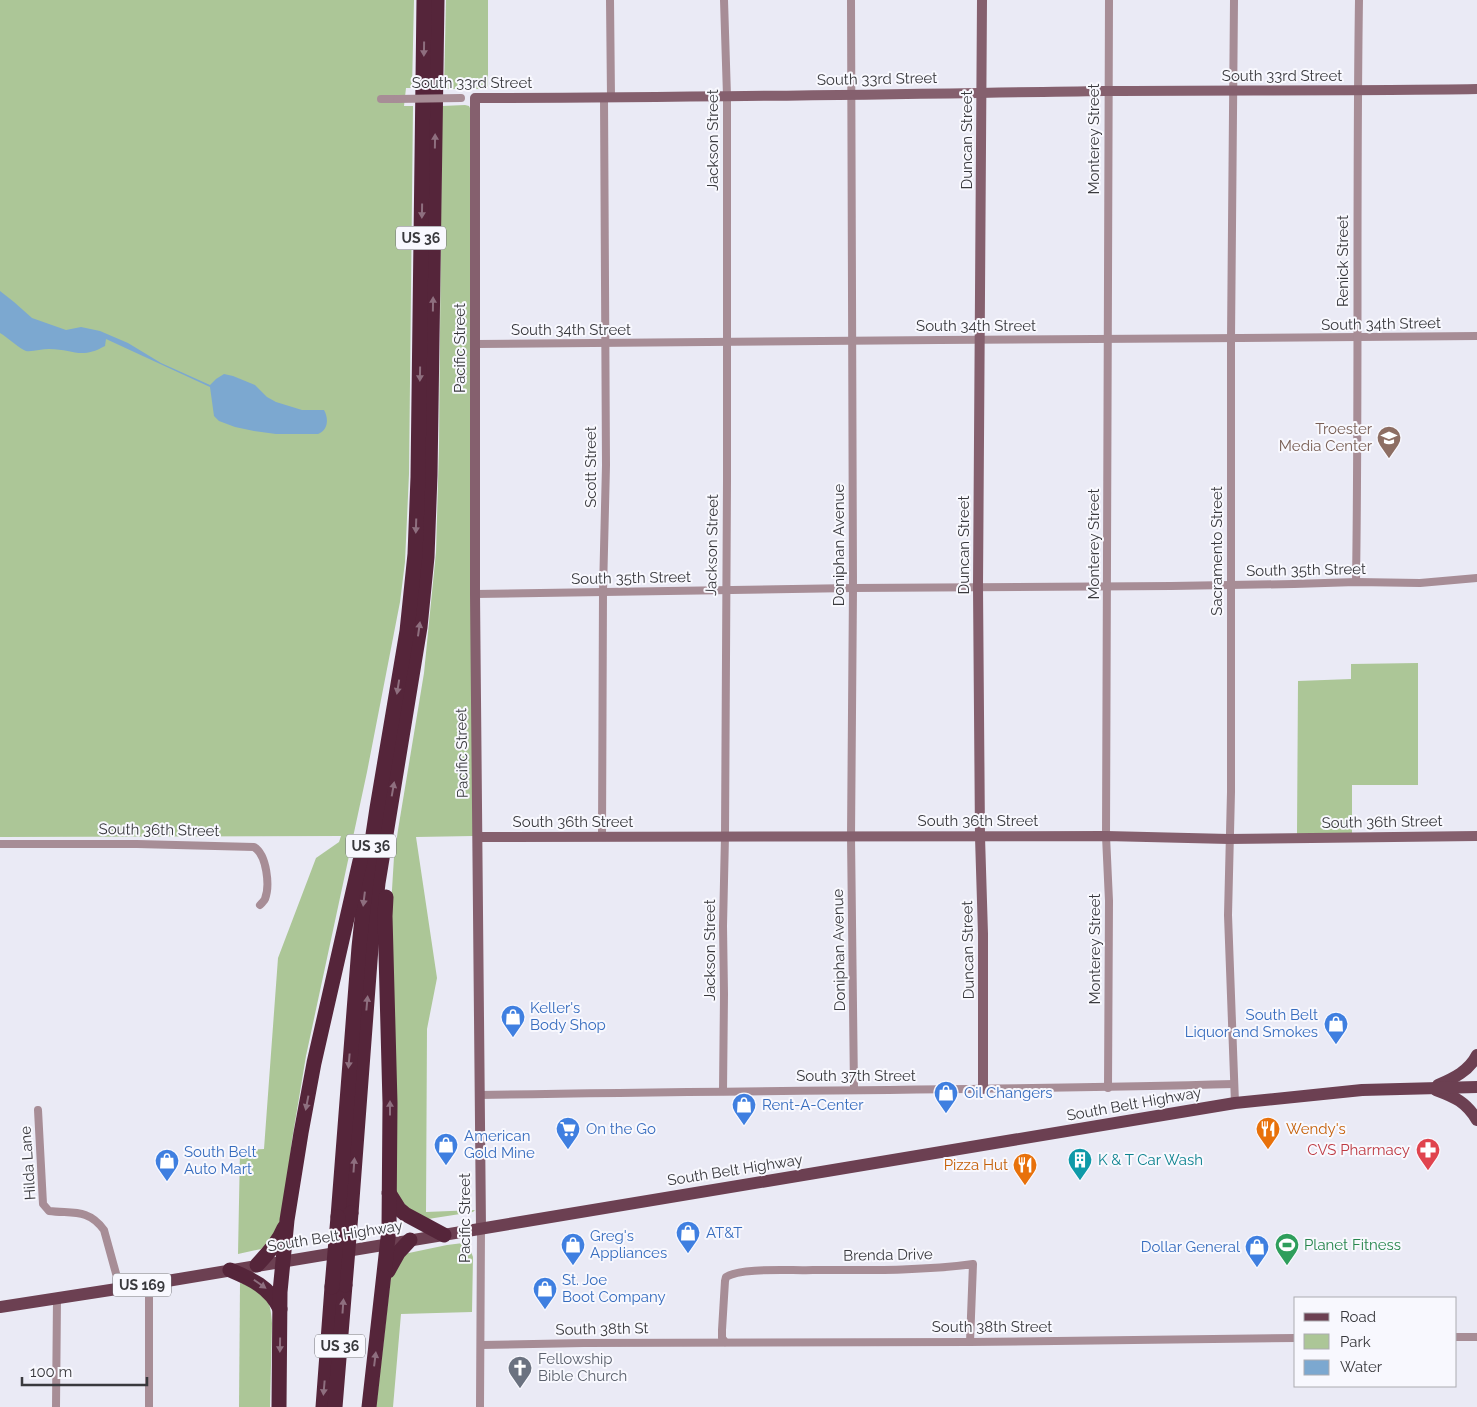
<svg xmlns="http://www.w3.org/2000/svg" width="1477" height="1407" viewBox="0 0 1477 1407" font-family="Raleway,sans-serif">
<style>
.green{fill:#acc697}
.water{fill:#7ca8d0}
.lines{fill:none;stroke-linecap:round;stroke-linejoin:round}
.street{stroke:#a78d96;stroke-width:8}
.secondary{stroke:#85606e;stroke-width:10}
.primary{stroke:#6c4052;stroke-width:12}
.highway{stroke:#55253a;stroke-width:15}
.street-bridge{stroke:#a78d96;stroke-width:8}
.highway-bridge{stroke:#55253a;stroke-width:15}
.oneway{fill:#8e6f7f}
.labels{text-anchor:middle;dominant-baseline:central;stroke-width:4;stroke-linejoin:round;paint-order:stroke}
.shield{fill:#f8f8fe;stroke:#727277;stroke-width:1}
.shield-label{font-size:14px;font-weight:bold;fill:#39393d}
.street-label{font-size:15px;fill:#39393d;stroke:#f8f8fe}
.education-label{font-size:15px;fill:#785e54;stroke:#f8f8fe;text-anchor:end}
.shop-label{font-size:15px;fill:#366cbe;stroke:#f8f8fe;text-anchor:start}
.food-label{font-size:15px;fill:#c56008;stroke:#f8f8fe;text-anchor:start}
.health-label{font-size:15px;fill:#be3a42;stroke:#f8f8fe;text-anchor:end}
.culture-label{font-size:15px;fill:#0d838f;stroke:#f8f8fe;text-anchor:start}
.leisure-label{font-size:15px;fill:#27864d;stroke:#f8f8fe;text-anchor:start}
.worship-label{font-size:15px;fill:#5b616d;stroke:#f8f8fe;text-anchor:start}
</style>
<rect width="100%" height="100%" fill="#eaeaf5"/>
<g class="green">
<path d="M 0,0 L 414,0 L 412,88 L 406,88 L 404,106 L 413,106 L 409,474 L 405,562 L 400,602 L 367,772 L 306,1056 L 292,1140 L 287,1184 L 277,1235 L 261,1249 L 238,1254 L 240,1150 L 264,1149 L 278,958 L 316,858 L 339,842 L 341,836 L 0,837 Z"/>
<path d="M 446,0 L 488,0 L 488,89 L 444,89 Z"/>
<path d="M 465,105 L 469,106 L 471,110 L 473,836 L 416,837 L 437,978 L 427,1029 L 426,1212 L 475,1210 L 473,1212 L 428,1219 L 412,1214 L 395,1192 L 391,906 L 394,857 L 398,830 L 424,673 L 436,552 L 439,448 L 442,106 Z"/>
<path d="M 1418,663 L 1418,785 L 1352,785 L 1352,834 L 1297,835 L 1298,681 L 1351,679 L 1351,664 Z"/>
<path d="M 463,1243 L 470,1249 L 473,1257 L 472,1312 L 401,1314 L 393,1407 L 376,1407 L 391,1275 L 404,1254 L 447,1245 Z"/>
<path d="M 240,1283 C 266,1289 270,1298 272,1323 L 270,1407 L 239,1407 Z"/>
</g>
<path class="water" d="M 0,291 L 14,302 L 32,318 L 66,330 L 81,327 L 100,331 L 128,343 L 161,363 L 210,385 L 216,379 L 224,374 L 233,376 L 255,385 L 267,397 L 276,402 L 302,410 L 324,410 C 329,419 328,430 318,434 L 276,434 L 254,431 L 235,427 L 219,421 L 214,416 L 210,387 L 106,339 L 105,346 C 80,360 74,349 49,349 C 42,349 32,352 26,351 C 20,349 7,337 0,333 Z"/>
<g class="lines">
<g class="street">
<path d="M 610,0 L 611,97"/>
<path d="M 851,0 L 853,588 L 851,837 L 854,1090"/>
<path d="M 1234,0 L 1231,339 L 1231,792 L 1228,915 L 1235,1103"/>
<path d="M 381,99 L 397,99"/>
<path d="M 476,344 C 630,344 784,341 939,340 C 1118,338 1298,339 1477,336"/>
<path d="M 1356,582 C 1359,388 1356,194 1359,0"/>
<path d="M 475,594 L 853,588 L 1171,586 L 1294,584 L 1356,582 L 1420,583 L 1477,578"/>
<path d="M 602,837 L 603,592 L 606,465 L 604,98"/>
<path d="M 0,844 L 137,844 L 254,847 C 267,855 270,886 265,899 C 264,901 262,903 260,905"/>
<path d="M 1108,1088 L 1109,901 L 1106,836 L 1109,0"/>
<path d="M 723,1091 L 724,994 L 723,926 L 725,836 L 727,481 L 727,96 L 724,0"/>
<path d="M 479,1095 C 730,1090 982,1091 1234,1084"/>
<path d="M 38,1110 L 43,1204 L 49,1211 C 72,1214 88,1208 104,1230 L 120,1288"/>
<path d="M 1456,1337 L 1477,1337"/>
<path d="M 725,1342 L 722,1338 L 722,1330 L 725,1281 L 726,1277 C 741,1267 793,1271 813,1270 C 866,1270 921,1271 973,1264 L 970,1342"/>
<path d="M 481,1345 L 584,1343 L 970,1342 L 1296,1338"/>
<path d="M 56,1407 L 57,1298"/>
<path d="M 149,1407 L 149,1284"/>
<path d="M 480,1407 L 481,1229"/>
</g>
<g class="secondary">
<path d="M 982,0 L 978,587 L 980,837 L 983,934 L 983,1089"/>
<path d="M 478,837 L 1106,836 L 1229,839 L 1477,836"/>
<path d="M 481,1229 L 475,594 L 475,98 C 685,98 895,94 1105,91 C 1229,90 1353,91 1477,89"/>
</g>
<g class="primary">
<path d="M 1438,1085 C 1454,1078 1469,1071 1477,1055"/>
<path d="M 1436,1090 C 1455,1097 1466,1102 1477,1120"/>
<path d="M 0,1307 L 149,1284 L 1235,1103 L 1362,1090 L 1477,1087"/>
</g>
<g class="highway">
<path d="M 389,1193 L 399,1209 L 405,1214 L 444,1235"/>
<path d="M 351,1213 L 371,948 L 378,883 L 420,627 L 427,557 L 430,475 L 437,0"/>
<path d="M 338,1217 L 359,947 L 366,881 L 377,808 L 407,631 L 415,554 L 418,477 L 424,0"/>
<path d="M 257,1265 C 267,1254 278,1243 284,1228"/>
<path d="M 230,1270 C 251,1279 270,1287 280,1309"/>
<path d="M 388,1271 L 398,1253 L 410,1240"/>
<path d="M 279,1407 L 280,1292 L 287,1220 L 301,1133 L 314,1063 L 360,861"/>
<path d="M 323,1407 L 332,1287"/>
<path d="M 335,1407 L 345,1285"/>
<path d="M 369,1407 L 389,1229 L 390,1103 L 385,916 L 386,897"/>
</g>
<path class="street-bridge" d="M 397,99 L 461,98"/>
<g class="highway-bridge">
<path d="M 345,1285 L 351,1213"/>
<path d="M 332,1287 L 338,1217"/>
</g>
</g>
<defs><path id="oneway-solid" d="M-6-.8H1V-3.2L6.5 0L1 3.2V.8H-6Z" transform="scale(1.25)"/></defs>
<g class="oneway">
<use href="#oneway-solid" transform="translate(424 49) rotate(91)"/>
<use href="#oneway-solid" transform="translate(435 141) rotate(-89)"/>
<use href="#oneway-solid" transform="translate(422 211) rotate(91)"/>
<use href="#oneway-solid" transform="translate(433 304) rotate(-89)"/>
<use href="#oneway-solid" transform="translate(420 374) rotate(91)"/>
<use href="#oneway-solid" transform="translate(416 526) rotate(92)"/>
<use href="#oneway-solid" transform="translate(419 629) rotate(-82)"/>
<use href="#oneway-solid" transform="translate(398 687) rotate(99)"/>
<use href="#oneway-solid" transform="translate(393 789) rotate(-80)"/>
<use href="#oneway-solid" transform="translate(364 899) rotate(97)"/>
<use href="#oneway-solid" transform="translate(367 1003) rotate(-85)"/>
<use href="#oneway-solid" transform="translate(349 1061) rotate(95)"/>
<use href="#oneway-solid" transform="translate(307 1103) rotate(101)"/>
<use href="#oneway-solid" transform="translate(390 1108) rotate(-90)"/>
<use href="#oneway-solid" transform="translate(354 1165) rotate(-86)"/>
<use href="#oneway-solid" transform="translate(260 1284) rotate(35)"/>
<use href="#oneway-solid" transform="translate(343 1306) rotate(-86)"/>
<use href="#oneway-solid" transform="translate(280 1345) rotate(91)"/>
<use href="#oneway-solid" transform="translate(375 1359) rotate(-83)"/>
<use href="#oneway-solid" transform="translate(324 1388) rotate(95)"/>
</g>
<defs>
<symbol id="school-pin" viewBox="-11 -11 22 30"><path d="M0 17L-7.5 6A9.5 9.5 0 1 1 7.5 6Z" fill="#8d6e63" stroke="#f8f8fe"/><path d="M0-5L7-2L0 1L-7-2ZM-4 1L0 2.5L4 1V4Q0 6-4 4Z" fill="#fff"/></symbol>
<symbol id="shop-pin" viewBox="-11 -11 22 30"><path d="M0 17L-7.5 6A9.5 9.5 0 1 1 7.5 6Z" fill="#3f7fe0" stroke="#f8f8fe"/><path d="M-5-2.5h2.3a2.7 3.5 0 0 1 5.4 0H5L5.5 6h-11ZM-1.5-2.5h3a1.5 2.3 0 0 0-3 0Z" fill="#fff"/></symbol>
<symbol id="supermarket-pin" viewBox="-11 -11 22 30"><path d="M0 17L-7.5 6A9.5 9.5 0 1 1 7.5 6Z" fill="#3f7fe0" stroke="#f8f8fe"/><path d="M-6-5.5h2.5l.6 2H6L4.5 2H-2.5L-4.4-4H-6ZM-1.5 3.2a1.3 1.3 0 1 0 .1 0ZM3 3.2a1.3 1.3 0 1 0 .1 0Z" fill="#fff"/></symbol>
<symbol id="restaurant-pin" viewBox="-11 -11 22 30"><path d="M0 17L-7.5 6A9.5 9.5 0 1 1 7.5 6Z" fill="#e8710a" stroke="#f8f8fe"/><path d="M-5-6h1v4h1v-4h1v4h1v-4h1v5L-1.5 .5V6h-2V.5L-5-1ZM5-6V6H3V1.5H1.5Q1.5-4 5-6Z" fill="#fff"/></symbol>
<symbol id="pharmacy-pin" viewBox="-11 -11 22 30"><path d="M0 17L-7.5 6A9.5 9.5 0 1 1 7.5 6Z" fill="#e0444e" stroke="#f8f8fe"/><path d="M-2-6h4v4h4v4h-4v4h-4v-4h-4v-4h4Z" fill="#fff"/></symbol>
<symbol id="building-pin" viewBox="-11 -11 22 30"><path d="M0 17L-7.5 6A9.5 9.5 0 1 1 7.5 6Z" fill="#0f9aa8" stroke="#f8f8fe"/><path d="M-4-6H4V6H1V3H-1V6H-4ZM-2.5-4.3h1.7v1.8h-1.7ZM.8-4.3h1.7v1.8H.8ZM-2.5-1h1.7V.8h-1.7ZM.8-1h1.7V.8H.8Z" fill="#fff"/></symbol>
<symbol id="stadium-pin" viewBox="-11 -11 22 30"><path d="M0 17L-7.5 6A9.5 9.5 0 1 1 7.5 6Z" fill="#2e9e5b" stroke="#f8f8fe"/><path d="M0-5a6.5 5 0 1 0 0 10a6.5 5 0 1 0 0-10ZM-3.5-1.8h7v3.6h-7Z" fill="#fff"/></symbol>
<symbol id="church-pin" viewBox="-11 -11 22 30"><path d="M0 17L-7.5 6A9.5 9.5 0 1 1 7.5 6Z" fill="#6b7280" stroke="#f8f8fe"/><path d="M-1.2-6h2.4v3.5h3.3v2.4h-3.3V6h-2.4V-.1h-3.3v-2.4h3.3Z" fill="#fff"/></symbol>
</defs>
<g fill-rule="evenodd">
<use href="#school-pin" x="1375" y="424" width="28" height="38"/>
<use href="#shop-pin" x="499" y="1003" width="28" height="38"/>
<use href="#shop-pin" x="1322" y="1010" width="28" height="38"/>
<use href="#shop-pin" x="932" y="1079" width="28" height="38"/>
<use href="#shop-pin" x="730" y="1091" width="28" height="38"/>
<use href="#supermarket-pin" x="554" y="1115" width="28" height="38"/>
<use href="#restaurant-pin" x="1254" y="1115" width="28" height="38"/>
<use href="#shop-pin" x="432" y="1131" width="28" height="38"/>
<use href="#pharmacy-pin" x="1414" y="1136" width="28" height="38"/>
<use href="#building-pin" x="1066" y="1146" width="28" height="38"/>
<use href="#shop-pin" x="153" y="1147" width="28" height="38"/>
<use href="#restaurant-pin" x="1011" y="1151" width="28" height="38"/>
<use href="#shop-pin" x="674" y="1219" width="28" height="38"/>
<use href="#shop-pin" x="559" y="1231" width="28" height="38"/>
<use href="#stadium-pin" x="1273" y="1231" width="28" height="38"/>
<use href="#shop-pin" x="1243" y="1233" width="28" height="38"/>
<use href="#shop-pin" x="531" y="1275" width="28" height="38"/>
<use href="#church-pin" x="506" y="1354" width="28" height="38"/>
</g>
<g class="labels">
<g class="shield">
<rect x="396" y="226.5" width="50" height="23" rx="4"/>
<rect x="346" y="834.5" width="50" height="23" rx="4"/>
<rect x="113" y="1273.5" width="58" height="23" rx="4"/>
<rect x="315" y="1334.5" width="50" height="23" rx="4"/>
</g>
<g class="shield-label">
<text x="421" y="238">US 36</text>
<text x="371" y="846">US 36</text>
<text x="142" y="1285">US 169</text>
<text x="340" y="1346">US 36</text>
</g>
<g class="street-label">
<text x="1282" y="76">South 33rd Street</text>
<text transform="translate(877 79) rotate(-1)">South 33rd Street</text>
<text x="472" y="83">South 33rd Street</text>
<text transform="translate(1094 139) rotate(-90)">Monterey Street</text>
<text transform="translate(713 140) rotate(-90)">Jackson Street</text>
<text transform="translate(967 140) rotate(-90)">Duncan Street</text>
<text transform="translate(1343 261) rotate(-90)">Renick Street</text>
<text transform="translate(1381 324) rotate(-1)">South 34th Street</text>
<text x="976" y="326">South 34th Street</text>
<text x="571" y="330">South 34th Street</text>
<text transform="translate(460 348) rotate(-90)">Pacific Street</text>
<text transform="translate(591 467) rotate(-90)">Scott Street</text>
<text transform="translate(1094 544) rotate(-90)">Monterey Street</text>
<text transform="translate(712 545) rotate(-89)">Jackson Street</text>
<text transform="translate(839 545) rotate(-90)">Doniphan Avenue</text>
<text transform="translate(964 545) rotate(-90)">Duncan Street</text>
<text transform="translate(1217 551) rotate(-90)">Sacramento Street</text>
<text transform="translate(1306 570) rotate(-1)">South 35th Street</text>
<text transform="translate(631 578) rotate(-1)">South 35th Street</text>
<text transform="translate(462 753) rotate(-91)">Pacific Street</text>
<text x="978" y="821">South 36th Street</text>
<text x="573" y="822">South 36th Street</text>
<text transform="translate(1382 822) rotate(-1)">South 36th Street</text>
<text transform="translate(159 830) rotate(1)">South 36th Street</text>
<text transform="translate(1095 949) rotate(-90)">Monterey Street</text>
<text transform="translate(710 950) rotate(-90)">Jackson Street</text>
<text transform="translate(839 950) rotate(-91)">Doniphan Avenue</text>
<text transform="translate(968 950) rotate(-91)">Duncan Street</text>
<text x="856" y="1076">South 37th Street</text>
<text transform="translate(1134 1104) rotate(-10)">South Belt Highway</text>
<text transform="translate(28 1163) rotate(-94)">Hilda Lane</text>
<text transform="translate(735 1170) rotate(-9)">South Belt Highway</text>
<text transform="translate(465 1218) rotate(-90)">Pacific Street</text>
<text transform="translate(335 1236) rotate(-9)">South Belt Highway</text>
<text transform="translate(888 1255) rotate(-1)">Brenda Drive</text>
<text x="992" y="1327">South 38th Street</text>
<text transform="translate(602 1329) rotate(-1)">South 38th St</text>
</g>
<g class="education-label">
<text x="1372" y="429">Troester<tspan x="1372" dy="17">Media Center</tspan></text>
</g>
<g class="shop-label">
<text x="530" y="1008">Keller's<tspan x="530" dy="17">Body Shop</tspan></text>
<text x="1318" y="1015" text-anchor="end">South Belt<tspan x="1318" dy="17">Liquor and Smokes</tspan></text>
<text x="964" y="1093">Oil Changers</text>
<text x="762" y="1105">Rent-A-Center</text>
<text x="586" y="1129">On the Go</text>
<text x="464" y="1136">American<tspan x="464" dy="17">Gold Mine</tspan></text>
<text x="184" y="1152">South Belt<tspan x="184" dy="17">Auto Mart</tspan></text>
<text x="706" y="1233">AT&amp;T</text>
<text x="590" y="1236">Greg's<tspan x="590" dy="17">Appliances</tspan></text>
<text x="1240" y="1247" text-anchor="end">Dollar General</text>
<text x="562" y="1280">St. Joe<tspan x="562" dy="17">Boot Company</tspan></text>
</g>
<g class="food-label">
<text x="1286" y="1129">Wendy's</text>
<text x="1008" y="1165" text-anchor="end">Pizza Hut</text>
</g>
<g class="health-label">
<text x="1410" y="1150">CVS Pharmacy</text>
</g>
<g class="culture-label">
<text x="1098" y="1160">K &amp; T Car Wash</text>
</g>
<g class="leisure-label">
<text x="1304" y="1245">Planet Fitness</text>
</g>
<g class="worship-label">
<text x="538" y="1359">Fellowship<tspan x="538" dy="17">Bible Church</tspan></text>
</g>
</g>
<rect x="1294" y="1297" width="162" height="90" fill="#f8f8fe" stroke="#acacb1"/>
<rect x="1304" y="1313" width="25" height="8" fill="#6c4052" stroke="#acacb1"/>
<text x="1340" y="1322" font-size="15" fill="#39393d">Road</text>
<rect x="1304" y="1334" width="25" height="15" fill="#acc697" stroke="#acacb1"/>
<text x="1340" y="1347" font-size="15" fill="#39393d">Park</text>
<rect x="1304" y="1360" width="25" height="15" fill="#7ca8d0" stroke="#acacb1"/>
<text x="1340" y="1372" font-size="15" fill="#39393d">Water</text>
<path d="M22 1377v8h125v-8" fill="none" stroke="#39393d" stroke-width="2.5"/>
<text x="30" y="1377" font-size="15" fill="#39393d" stroke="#f8f8fe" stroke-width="4" paint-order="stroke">100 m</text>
</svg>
